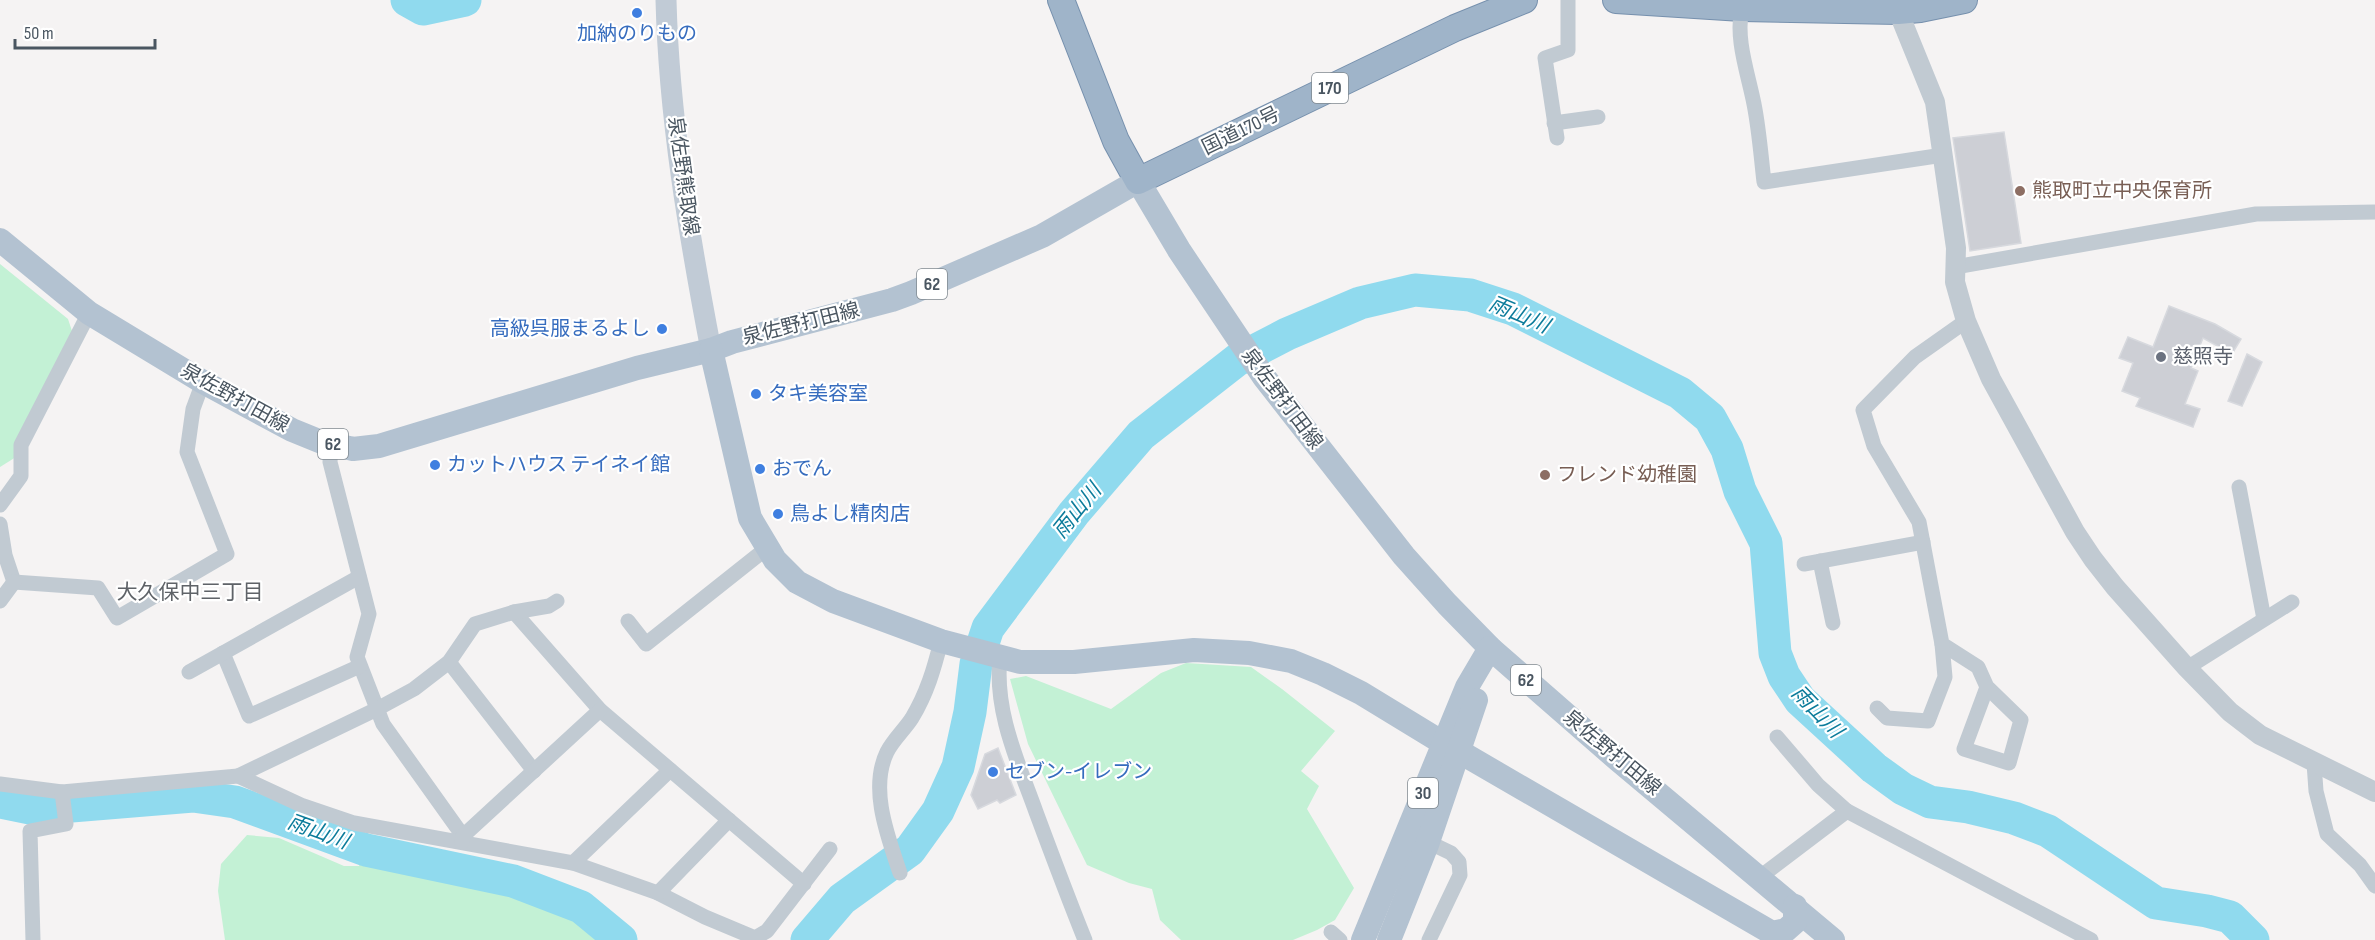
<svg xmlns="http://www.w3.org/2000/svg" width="2375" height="940" viewBox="0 0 2375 940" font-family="'Sofia Sans Condensed','Noto Sans JP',sans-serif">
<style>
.green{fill:#c3f1d5}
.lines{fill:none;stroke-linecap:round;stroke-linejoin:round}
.river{stroke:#90daee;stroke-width:33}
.building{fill:#cdcfd5;stroke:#d7d9de;stroke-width:1.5}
.trunk-casing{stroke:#7690ad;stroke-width:28}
.minor{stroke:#c1cad2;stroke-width:15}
.tertiary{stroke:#c1cad2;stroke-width:20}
.secondary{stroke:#c1cbd6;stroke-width:21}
.primary{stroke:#b3c2d1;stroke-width:24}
.trunk{stroke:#9fb4c9;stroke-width:26}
.shop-dot{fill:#3f7fe0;stroke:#fff;stroke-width:2}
.education-dot{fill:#8d6e63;stroke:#fff;stroke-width:2}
.worship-dot{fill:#6b7280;stroke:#fff;stroke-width:2}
.labels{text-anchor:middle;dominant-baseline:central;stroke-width:4.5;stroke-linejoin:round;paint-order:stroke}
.shield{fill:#fff;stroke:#808990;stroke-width:1.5}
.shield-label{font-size:18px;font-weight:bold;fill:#4a5661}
.shop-label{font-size:20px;fill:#366cbe;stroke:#fff;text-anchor:start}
.street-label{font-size:20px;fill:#4a5661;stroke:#fff}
.education-label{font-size:20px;fill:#785e54;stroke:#fff;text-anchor:start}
.worship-label{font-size:20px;fill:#5b616d;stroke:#fff;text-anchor:start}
.water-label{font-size:21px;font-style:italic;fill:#0c7c9b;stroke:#fff}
.neighbourhood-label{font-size:21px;fill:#5f6368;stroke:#fff}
</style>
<rect width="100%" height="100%" fill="#f5f3f3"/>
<g class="green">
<path d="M 0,264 L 68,319 L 73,334 L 16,457 L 0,467 Z"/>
<path d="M 1186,663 L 1251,667 L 1282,689 L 1335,731 L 1301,771 L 1319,786 L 1307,809 L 1354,888 L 1335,920 L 1317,930 L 1293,940 L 1181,940 L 1160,920 L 1152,889 L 1129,883 L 1087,865 L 1028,744 L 1010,679 L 1026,676 L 1111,709 L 1161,673 Z"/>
<path d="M 247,835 L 279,838 L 344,866 L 359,866 L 362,858 L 516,895 L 570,918 L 596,940 L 225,940 L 218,891 L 221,864 Z"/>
</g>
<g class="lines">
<g class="river">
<path d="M 407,0 L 423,9 L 465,0"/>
<path d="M 0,802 L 35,809 L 193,796 L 235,802 L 366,850 L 513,881 L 581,907 L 621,940"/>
<path d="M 807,940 L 842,899 L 910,850 L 938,811 L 958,767 L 970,712 L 976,664 L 988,628 L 1074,513 L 1141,435 L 1237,360 L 1287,334 L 1360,303 L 1415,290 L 1470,295 L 1513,309 L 1680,393 L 1710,418 L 1727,449 L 1740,491 L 1766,543 L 1775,653 L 1784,676 L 1800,700 L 1874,768 L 1903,789 L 1930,802 L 1968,807 L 2014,818 L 2048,831 L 2156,903 L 2207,911 L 2230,917 L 2253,940"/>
</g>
</g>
<g class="building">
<path d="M 2004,132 L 2021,243 L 1970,251 L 1953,138 Z"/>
<path d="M 2169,306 L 2215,324 L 2241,339 L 2232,354 L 2203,338 L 2191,368 L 2198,371 L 2185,404 L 2200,409 L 2193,427 L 2136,406 L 2140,398 L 2122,391 L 2133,363 L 2119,358 L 2128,337 L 2153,347 Z"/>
<path d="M 2247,354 L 2262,362 L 2242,406 L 2228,401 Z"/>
<path d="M 998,748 L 1016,795 L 1000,803 L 997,800 L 978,809 L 971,795 L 985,754 Z"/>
</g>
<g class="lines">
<defs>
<g id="trunk">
<path d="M 1061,0 L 1116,141 L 1138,181 L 1455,28 L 1524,0"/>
<path d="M 1616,0 L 1742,8 L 1898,11 L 1920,9 L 1964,0"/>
</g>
</defs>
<use href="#trunk" class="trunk-casing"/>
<g class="minor">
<path d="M 1742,8 C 1735,39 1748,73 1754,104 C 1759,129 1761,156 1764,182 L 1943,155"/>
<path d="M 1554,123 L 1598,117"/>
<path d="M 1557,138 L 1545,58 L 1568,50 L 1568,0"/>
<path d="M 1955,267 L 2256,214 L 2375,212"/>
<path d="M 1966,321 L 1915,357 L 1863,410 L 1874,446 L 1919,522 L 1942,644 L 1978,667 L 1987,687 L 2021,720 L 2009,763 L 1964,749 L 1987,687"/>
<path d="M 331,444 L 330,462 L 369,614 L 357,657 L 383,724 L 463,836"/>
<path d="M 2239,487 L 2264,619"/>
<path d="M 0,505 L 21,476 L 21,445 L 89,313"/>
<path d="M 0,524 L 5,555 L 14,582"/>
<path d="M 1820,561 L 1833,623"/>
<path d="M 1804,564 L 1923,542"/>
<path d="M 14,582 L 98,588 L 117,618 L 227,554 L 187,452 L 193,409 L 203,382"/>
<path d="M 0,601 L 14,582"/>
<path d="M 514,612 L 600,710 L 804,884"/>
<path d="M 628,621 L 646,644 L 767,548"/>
<path d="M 223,653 L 249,716 L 360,666"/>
<path d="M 1000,657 C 994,711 1018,762 1036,812 C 1052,855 1068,898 1085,940"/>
<path d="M 449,662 L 534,771"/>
<path d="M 2187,668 L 2292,602"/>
<path d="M 189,672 L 359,577"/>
<path d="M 1877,708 L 1887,718 L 1928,721 L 1945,677 L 1942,644"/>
<path d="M 1777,737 L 1818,785 L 1847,811"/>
<path d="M 2314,763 L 2316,791 L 2327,834 L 2360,865 L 2375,886"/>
<path d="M 238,776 L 377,709 L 414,689 L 449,662 L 475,624 L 514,612 L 549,606 L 557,601"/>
<path d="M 0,784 L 62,792 L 238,776 L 301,805 L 354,823 L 573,863 L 658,893 L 705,917 L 755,938 L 767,931 L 830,849"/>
<path d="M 462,842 L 463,836 L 600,710"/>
<path d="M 1428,842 L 1451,853 L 1459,862 L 1460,875 L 1429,940"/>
<path d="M 573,863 L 670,770"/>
<path d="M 900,873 C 888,837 869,789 887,752 C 893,740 905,729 912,718 C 927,693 934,669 941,641"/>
<path d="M 1760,877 L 1847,811 L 2091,940"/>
<path d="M 658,893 L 729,820"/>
<path d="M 1331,932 L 1340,940"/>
<path d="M 33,940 L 30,831 L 66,824 L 62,792"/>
</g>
<path class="tertiary" d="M 1898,11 L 1935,102 L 1956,248 L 1955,282 L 1966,321 L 1991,379 L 2075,532 L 2093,559 L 2115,587 L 2187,668 L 2230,712 L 2260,735 L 2375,792"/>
<path class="secondary" d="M 666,0 C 669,118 689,235 711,350"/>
<g class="primary">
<path d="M 0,240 L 89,313 L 203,382 L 292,430 L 319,441 L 353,449 L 379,446 L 637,368 L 711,350 L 732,342 L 892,300 L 911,293 L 1042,236 L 1138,181 L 1179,250 L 1264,377 L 1404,556 L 1447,604 L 1490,648 L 1617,759 L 1833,940"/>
<path d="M 711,350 L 750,518 L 775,560 L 797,582 L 833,601 L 941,641 L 1020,662 L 1074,662 L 1194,650 L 1249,653 L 1291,661 L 1323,674 L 1361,693 L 1443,743"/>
<path d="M 1460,752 L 1772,933 L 1786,930 L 1795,922 L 1795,906"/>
<path d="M 1363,940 L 1467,687 L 1490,648"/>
<path d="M 1389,940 L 1428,842 L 1476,700"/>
</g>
<use href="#trunk" class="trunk"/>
</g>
<g class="shop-dot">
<circle cx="637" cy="13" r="6"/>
<circle cx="662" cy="329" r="6"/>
<circle cx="756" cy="394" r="6"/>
<circle cx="435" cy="465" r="6"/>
<circle cx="760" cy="469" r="6"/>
<circle cx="778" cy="514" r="6"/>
<circle cx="993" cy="772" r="6"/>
</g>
<g class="education-dot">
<circle cx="2020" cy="191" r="6"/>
<circle cx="1545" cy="475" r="6"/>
</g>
<circle class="worship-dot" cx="2161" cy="357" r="6"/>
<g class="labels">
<g class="shield">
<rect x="1312" y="73" width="36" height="30" rx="4.5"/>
<rect x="917" y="269" width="30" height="30" rx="4.5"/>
<rect x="318" y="429" width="30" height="30" rx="4.5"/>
<rect x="1511" y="665" width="30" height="30" rx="4.5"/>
<rect x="1408" y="778" width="30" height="30" rx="4.5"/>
</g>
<g class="shield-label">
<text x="1330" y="88">170</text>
<text x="932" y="284">62</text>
<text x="333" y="444">62</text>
<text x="1526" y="680">62</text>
<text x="1423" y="793">30</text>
</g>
<g class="shop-label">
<text x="637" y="34" text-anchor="middle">加納のりもの</text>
<text x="650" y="329" text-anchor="end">高級呉服まるよし</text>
<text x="768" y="394">タキ美容室</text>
<text x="447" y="465">カットハウス テイネイ館</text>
<text x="772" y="469">おでん</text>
<text x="790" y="514">鳥よし精肉店</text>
<text x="1005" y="772">セブン-イレブン</text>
</g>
<g class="street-label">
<text transform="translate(1241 131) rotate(-26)">国道170号</text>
<text transform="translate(683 176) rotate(82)">泉佐野熊取線</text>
<text transform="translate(801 324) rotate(-14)">泉佐野打田線</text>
<text transform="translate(235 398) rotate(29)">泉佐野打田線</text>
<text transform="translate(1282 399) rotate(53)">泉佐野打田線</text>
<text transform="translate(1612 753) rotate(40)">泉佐野打田線</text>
</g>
<g class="education-label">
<text x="2032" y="191">熊取町立中央保育所</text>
<text x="1557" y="475">フレンド幼稚園</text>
</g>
<g class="worship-label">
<text x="2173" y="357">慈照寺</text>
</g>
<g class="water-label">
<text transform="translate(1519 315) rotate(23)">雨山川</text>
<text transform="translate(1077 511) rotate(-51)">雨山川</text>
<text transform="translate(1817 712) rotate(46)">雨山川</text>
<text transform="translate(318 832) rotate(20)">雨山川</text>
</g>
<g class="neighbourhood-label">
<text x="190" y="592">大久保中三丁目</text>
</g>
</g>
<path d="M15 39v9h140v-9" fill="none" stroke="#4a5661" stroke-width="3"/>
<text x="24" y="39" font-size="18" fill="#4a5661" stroke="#ffffff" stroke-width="4.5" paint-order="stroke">50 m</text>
</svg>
